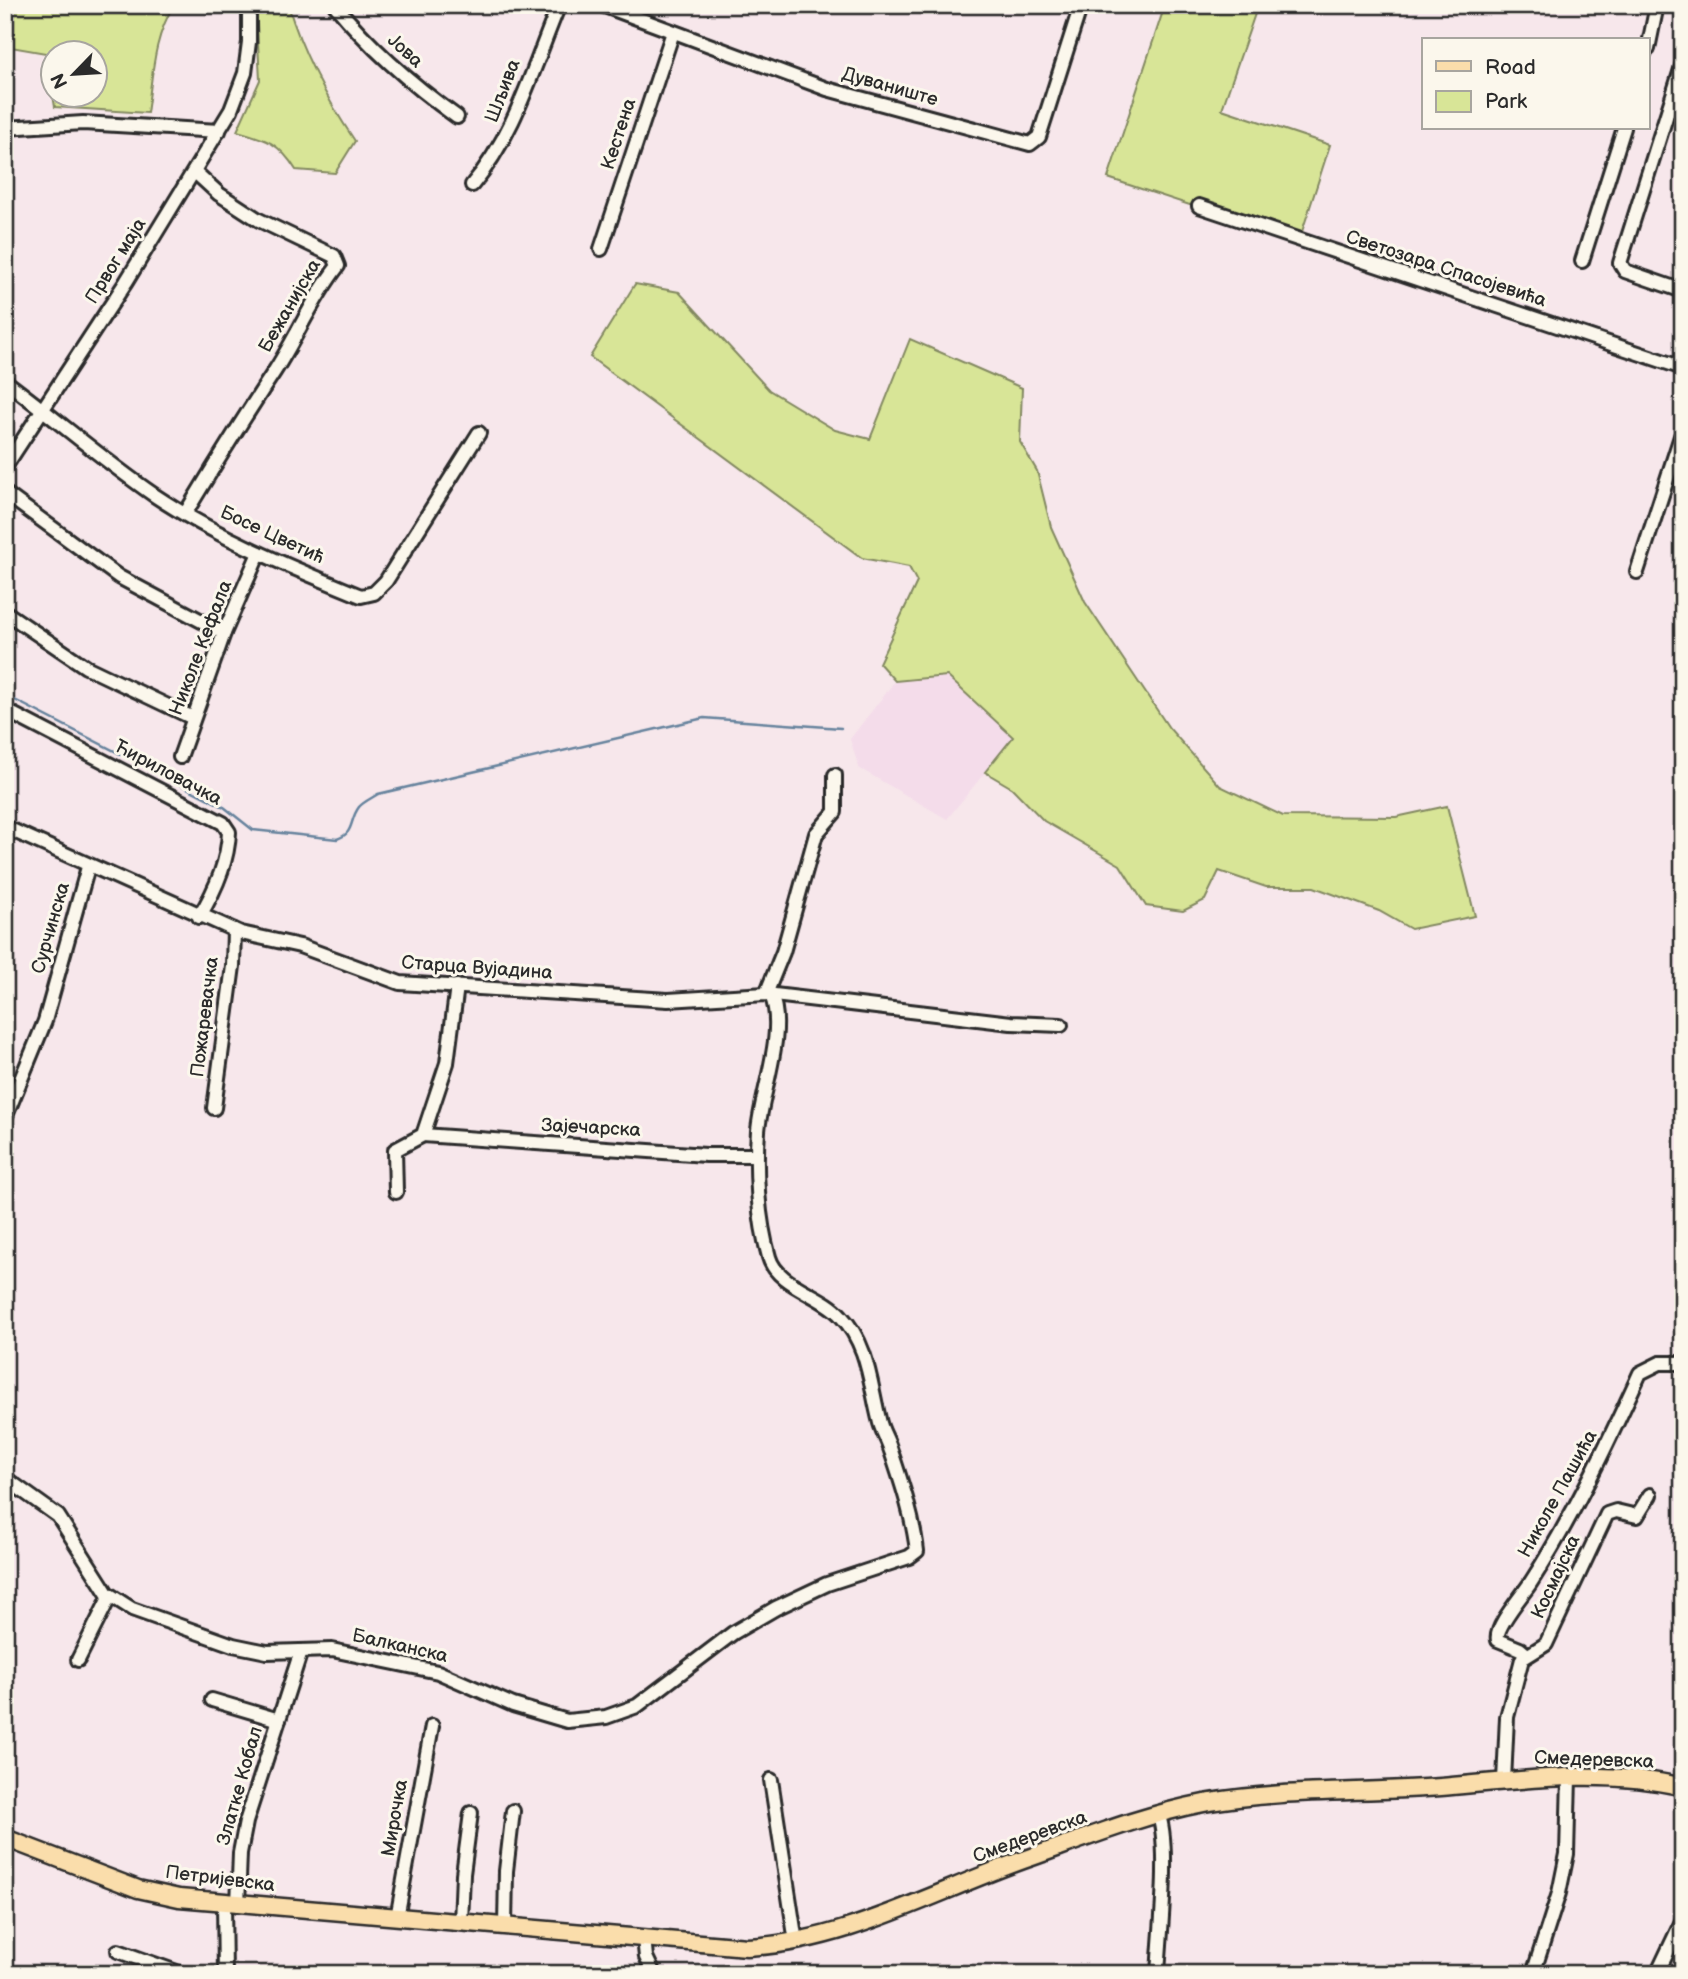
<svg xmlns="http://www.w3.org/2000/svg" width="1688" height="1979" viewBox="0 0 1688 1979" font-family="'Balsamiq Sans',sans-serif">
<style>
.built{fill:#f4dcea}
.green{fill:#d8e597;stroke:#828861;stroke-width:2}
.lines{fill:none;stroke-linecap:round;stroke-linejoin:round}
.stream{stroke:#66839d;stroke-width:2.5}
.minor-casing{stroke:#2b2b2b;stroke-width:18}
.major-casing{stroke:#2b2b2b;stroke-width:21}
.minor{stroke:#fbf7ec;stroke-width:12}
.major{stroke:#faddab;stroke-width:16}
.labels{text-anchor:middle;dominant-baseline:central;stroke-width:6;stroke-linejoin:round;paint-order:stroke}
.street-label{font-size:19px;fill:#2b2b2b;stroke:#fbf7ec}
</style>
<rect width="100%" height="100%" fill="#f7e7eb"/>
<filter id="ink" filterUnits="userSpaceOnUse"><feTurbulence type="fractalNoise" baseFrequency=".0143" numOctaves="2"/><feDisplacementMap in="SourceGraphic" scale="14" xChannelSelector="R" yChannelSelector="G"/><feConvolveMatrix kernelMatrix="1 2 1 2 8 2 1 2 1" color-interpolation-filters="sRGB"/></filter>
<g filter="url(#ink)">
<path class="built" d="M 947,675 L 1013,738 L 947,819 L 859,768 L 850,739 L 895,681 Z"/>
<g class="green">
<path d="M 5,5 L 174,5 C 153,39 153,74 147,113 L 55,107 L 53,95 L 94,94 L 94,52 L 52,52 L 52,91 L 46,53 L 5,46 Z"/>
<path d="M 256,5 L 288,5 C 303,55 326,98 355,141 L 335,173 L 296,170 C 279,143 267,139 237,131 L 260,80 Z"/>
<path d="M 1165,5 L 1258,5 L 1222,109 L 1330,145 L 1299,241 L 1108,178 Z"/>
<path d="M 635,284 L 679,292 L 769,390 L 835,430 L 870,439 L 910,339 L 1022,388 L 1020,442 L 1037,471 L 1051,527 L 1085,602 L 1169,728 L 1220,786 L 1283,816 L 1396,817 L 1447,806 L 1475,916 L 1411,929 L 1379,911 L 1314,887 L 1266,887 L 1219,871 L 1205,900 L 1183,911 L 1146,906 L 1120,865 L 1044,821 L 1012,788 L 985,772 L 1013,737 L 947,676 L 895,681 L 879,663 L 917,582 L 909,567 L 862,558 L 590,357 Z"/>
</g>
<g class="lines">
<path class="stream" d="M 5,695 L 224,807 L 253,830 L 337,839 C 355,833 349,820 359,807 C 363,802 372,798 378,794 L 704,718 L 841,728"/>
<defs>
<g id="minor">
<path d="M 335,5 C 371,49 411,84 457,117"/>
<path d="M 602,5 L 827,89 L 1030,144 L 1039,137 L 1081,5"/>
<path d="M 1648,49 L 1657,5"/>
<path d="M 1683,63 L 1620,263 L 1625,271 L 1683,291"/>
<path d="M 5,128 L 83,123 L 219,131"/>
<path d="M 472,185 C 516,133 533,67 559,5"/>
<path d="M 1199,206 L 1683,368"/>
<path d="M 601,249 L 673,32"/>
<path d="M 1582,261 L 1624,128"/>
<path d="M 5,381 C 55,418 103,460 154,495 C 218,538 290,567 361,596 L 374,593 L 386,581 L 479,433"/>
<path d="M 5,467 L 126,282 L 231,110 L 245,73 L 249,42 L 249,5"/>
<path d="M 5,493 L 119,577 L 224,633"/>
<path d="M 185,514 C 214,466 243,419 274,372 C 297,337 312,299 338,266 L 334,256 L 259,220 L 219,194 L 195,172"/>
<path d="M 1637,572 L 1683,430"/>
<path d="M 5,612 L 86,667 L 193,718"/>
<path d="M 5,710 L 223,823 L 229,832 C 228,862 215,891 199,917"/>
<path d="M 180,757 L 224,633 L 259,553"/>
<path d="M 5,827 L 241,933 L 300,946 L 400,983 L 668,1000 L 766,994 L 1011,1023 L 1061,1025"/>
<path d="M 766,994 L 783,952 L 816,834 L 835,812 L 835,775"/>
<path d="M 214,1108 L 233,966 L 234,930"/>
<path d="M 5,1118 L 45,1021 L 88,867"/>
<path d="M 423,1135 L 706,1155 L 757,1155"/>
<path d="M 396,1192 L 395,1150 L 423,1135 L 447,1063 L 457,986"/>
<path d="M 5,1478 L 58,1516 L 107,1593 L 132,1609 L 233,1645 L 267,1652 L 332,1650 L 438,1672 L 513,1705 L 567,1721 L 606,1717 L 637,1706 L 733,1633 L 776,1608 L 827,1584 L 909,1557 L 917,1551 C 913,1516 901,1481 890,1448 C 887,1438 881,1430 879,1419 C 870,1383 868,1344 841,1316 C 822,1294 777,1286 769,1257 C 758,1219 755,1170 758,1131 C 761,1093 787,1030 771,995"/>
<path d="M 1526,1654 L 1520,1649 L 1498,1640 C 1494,1627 1523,1595 1531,1582 C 1574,1515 1607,1445 1640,1373 L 1660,1363 L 1683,1363"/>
<path d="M 78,1660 L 110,1596"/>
<path d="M 212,1700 L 279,1720"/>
<path d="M 771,1780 L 796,1942"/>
<path d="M 1504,1781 L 1507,1717 L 1522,1659 L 1546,1644 L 1607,1514 L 1616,1511 L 1637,1516 L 1650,1495"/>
<path d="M 224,1903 L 225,1974"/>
<path d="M 238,1905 L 240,1853 L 246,1822 L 301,1651"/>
<path d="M 397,1918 L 432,1726"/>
<path d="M 461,1923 L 463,1874 L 471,1813"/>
<path d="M 505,1926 L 506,1871 L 513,1811"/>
<path d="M 644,1938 L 646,1957 L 654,1974"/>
<path d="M 118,1951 L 182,1974"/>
<path d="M 1158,1974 C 1160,1935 1170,1848 1159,1816"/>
<path d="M 1533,1974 L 1559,1893 L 1567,1854 L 1569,1777"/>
<path d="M 1657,1974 L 1683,1919"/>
</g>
<path id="major" d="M 5,1838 L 138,1889 L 179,1898 L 747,1947 C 849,1942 938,1889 1032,1857 C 1088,1837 1146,1814 1204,1803 C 1282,1789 1362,1793 1441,1787 C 1521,1780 1604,1768 1683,1787"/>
</defs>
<use href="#minor" class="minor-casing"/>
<use href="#major" class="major-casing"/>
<use href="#minor" class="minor"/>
<use href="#major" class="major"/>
</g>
</g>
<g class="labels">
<g class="street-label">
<text transform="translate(405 51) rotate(42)">Јова</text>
<text transform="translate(890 87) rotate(16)">Дуваниште</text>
<text transform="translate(503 91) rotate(-69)">Шљива</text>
<text transform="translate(619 134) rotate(-72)">Кестена</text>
<text transform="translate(116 261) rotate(-58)">Првог маја</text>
<text transform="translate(1446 269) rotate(18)">Светозара Спасојевића</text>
<text transform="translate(290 306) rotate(-60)">Бежанијска</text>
<text transform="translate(272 535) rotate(25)">Босе Цветић</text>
<text transform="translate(201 648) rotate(-69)">Николе Кефала</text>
<text transform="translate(168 773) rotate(28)">Ћириловачка</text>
<text transform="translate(51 928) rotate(-74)">Сурчинска</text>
<text transform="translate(477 968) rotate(4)">Старца Вујадина</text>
<text transform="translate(205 1017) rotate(-83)">Пожаревачка</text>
<text transform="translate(591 1128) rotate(3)">Зајечарска</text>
<text transform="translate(1558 1494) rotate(-61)">Николе Пашића</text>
<text transform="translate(1556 1577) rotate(-65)">Космајска</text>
<text transform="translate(400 1646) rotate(13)">Балканска</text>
<text transform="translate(1594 1760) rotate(2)">Смедеревска</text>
<text transform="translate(240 1786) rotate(-74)">Златке Кобал</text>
<text transform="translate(395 1818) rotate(-80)">Мирочка</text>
<text transform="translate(1030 1837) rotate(-20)">Смедеревска</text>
<text transform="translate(220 1879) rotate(7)">Петријевска</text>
</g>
</g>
<rect width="1688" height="1979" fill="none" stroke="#fbf7ec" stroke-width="28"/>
<rect x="14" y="14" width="1660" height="1951" fill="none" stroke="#2b2b2b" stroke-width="2.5" filter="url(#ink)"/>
<rect x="1422" y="38" width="228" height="91" fill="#fbf7ec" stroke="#a8a59f" stroke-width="2"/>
<rect x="1436" y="61" width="35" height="10" fill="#faddab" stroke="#a8a59f" stroke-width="2"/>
<text x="1485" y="74" font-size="21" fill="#2b2b2b">Road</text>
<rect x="1436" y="91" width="35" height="21" fill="#d8e597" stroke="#a8a59f" stroke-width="2"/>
<text x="1485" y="108" font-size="21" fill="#2b2b2b">Park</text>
<g transform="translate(74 74) rotate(245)"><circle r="33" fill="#fbf7ec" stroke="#a8a59f" stroke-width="2"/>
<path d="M0-5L12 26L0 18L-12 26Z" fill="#2b2b2b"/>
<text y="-10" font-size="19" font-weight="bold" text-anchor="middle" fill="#2b2b2b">N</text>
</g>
</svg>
